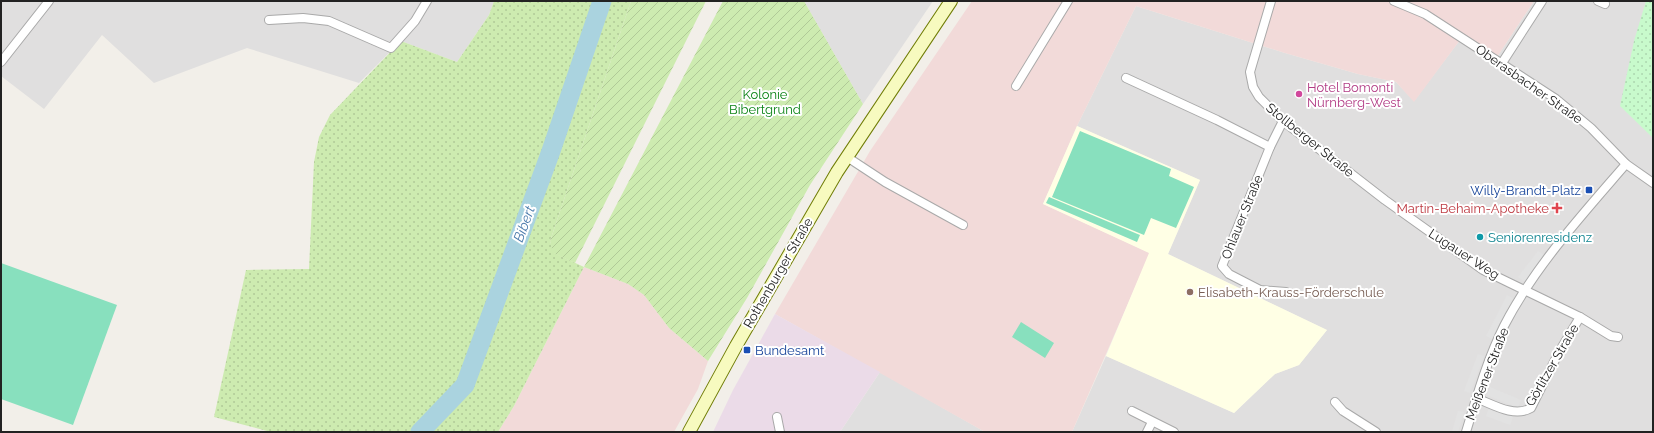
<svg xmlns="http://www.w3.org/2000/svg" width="1654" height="433" viewBox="0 0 1654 433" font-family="Raleway,sans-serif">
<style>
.residential{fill:#e0dfdf}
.commercial{fill:#f2dad9}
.industrial{fill:#ebdbe8}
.education{fill:#ffffe5}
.grass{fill:url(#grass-dots)}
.park{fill:url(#park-dots)}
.garden{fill:url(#garden-furrows)}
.pitch{fill:#88e0be}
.parking{fill:#e2e2e2}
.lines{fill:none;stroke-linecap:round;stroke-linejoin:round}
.river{stroke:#aad3df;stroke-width:19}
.minor-casing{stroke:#a9a9a9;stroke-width:10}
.secondary-casing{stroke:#707d05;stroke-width:14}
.minor{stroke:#fff;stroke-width:8}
.secondary{stroke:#f7fabf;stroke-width:12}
.hotel-dot{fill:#d1479c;stroke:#fff;stroke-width:1.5}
.transit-dot{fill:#1a4fb4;stroke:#fff;stroke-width:1.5}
.health-dot{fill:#e0444e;stroke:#fff;stroke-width:1.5}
.culture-dot{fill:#0f9aa8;stroke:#fff;stroke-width:1.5}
.education-dot{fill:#8d6e63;stroke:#fff;stroke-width:1.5}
.labels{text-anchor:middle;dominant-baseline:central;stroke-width:4;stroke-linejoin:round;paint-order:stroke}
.street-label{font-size:13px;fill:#222;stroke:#fff}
.hotel-label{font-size:13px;fill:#b23c85;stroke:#fff;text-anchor:start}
.park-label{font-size:13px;fill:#0c8416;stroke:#fff}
.transit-label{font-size:13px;fill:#164399;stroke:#fff;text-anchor:end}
.health-label{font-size:13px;fill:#be3a42;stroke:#fff;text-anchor:end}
.culture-label{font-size:13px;fill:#0d838f;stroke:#fff;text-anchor:start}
.education-label{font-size:13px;fill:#785e54;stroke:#fff;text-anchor:start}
.water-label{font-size:14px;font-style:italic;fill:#4a7aab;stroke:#fff}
</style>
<defs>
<pattern id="grass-dots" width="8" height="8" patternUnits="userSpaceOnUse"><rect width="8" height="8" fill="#cdebb0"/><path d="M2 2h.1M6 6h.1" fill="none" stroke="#b0c997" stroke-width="1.8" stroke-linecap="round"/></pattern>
<pattern id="park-dots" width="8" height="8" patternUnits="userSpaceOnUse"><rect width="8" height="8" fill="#c8facc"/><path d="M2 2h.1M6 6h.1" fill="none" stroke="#acd6af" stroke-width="1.8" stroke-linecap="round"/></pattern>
<pattern id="garden-furrows" width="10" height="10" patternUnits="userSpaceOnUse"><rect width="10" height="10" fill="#cdebb0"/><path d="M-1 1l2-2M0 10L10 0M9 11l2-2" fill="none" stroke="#b0c997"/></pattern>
</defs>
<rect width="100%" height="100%" fill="#f2efe9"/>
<g class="residential">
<path d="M 1,1 L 494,1 L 489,15 L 457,62 L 401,41 L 359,83 L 247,48 L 154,83 L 102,35 L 44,109 L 1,76 Z"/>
<path d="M 804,1 L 933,1 L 863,104 Z"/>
<path d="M 1534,1 L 1653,1 L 1653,432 L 1072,432 L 1106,356 L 1234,413 L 1275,374 L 1299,365 L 1327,330 L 1168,254 L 1200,180 L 1077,126 L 1136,6 L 1285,53 L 1358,74 L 1396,82 L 1414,101 L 1463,36 L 1497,57 Z"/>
<path d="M 880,372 L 985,432 L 840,432 Z"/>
</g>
<g class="commercial">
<path d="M 972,1 L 1534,1 L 1497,57 L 1463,36 L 1414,102 L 1396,82 L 1358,74 L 1285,53 L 1136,6 L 1077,126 L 1043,204 L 1150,253 L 1072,432 L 985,432 L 775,314 L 870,151 Z"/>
<path d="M 584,267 L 628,284 L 644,295 L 669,328 L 708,361 L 698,389 L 674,432 L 498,432 L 514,406 Z"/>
</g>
<path class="industrial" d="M 775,314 L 880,372 L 840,432 L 713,432 L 733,390 Z"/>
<path class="education" d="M 1077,126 L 1200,180 L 1168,254 L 1327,330 L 1299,365 L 1275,374 L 1234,413 L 1106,356 L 1149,253 L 1043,204 Z"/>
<path class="grass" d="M 494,1 L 631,1 L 550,241 L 554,253 L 584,267 L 514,406 L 498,432 L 271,432 L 214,417 L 246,270 L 309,269 L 314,162 L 319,137 L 330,115 L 401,41 L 457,62 L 489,15 Z"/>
<path class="park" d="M 1646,1 L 1653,1 L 1653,138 L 1620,106 L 1634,41 Z"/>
<g class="garden">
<path d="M 631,1 L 706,1 L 575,263 L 553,253 L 550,241 Z"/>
<path d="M 723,1 L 804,1 L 863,104 L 810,185 L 747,298 L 708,361 L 669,328 L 644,295 L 628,284 L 584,267 Z"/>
</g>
<g class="pitch">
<path d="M 1080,131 L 1171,169 L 1169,176 L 1194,187 L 1176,228 L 1151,218 L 1144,235 L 1052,197 Z"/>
<path d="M 1049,197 L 1140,235 L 1137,242 L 1046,203 Z"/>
<path d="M 1,263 L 117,305 L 73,425 L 1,399 Z"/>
<path d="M 1021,322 L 1054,343 L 1045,358 L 1012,337 Z"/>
</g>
<g class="parking">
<path d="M 1538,251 L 1544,255 L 1525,282 L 1518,277 Z"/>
<path d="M 1507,295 L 1513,298 L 1492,339 L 1486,336 Z"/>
<path d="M 1478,354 L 1484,356 L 1470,393 L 1464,391 Z"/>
<path d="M 1490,387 L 1521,400 L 1518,408 L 1487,395 Z"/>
<path d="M 1489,408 L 1513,417 L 1510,425 L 1486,416 Z"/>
<path d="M 1458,411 L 1464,412 L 1458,432 L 1452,432 Z"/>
</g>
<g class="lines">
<path class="river" d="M 420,432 L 465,385 L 551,151 L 602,1"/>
<defs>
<g id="minor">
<path d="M 1271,1 L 1250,72 L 1253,87 L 1259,97 L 1283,121 L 1385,200 L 1483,270 L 1580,317 L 1611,336 L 1618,337"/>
<path d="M 1394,1 L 1425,14 L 1556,99 L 1591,128 L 1626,164 L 1653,183"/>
<path d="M 1598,1 L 1605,4"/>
<path d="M 269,20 L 303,18 L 329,21 L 391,48 L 415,21 L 427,1"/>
<path d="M 1,62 L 49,1"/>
<path d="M 1502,63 L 1542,1"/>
<path d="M 1126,78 L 1217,120 L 1270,147"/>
<path d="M 1016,86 L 1068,1"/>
<path d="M 1283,121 L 1270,147 L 1222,266 L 1229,274 L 1260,290 L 1286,292"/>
<path d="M 847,157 L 885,182 L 963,225"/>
<path d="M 1476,398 C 1492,404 1514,418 1531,408 L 1559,352 L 1580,317"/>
<path d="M 1335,402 L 1343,411 L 1376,432"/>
<path d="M 1132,411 L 1174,432"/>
<path d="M 777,417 L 780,432"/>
<path d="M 1147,432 L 1152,422"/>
<path d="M 1466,432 C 1477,396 1487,360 1504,326 C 1535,266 1582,215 1626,164"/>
</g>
<path id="secondary" d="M 689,432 L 736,346 L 837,172 L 951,1"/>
</defs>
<use href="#minor" class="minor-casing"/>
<use href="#secondary" class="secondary-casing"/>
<use href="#minor" class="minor"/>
<use href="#secondary" class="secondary"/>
</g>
<circle class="hotel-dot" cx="1299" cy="94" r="4"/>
<g class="transit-dot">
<rect x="1585" y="186" width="8" height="8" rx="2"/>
<rect x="743" y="346" width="8" height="8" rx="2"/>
</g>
<path class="health-dot" d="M1555 202h4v4h4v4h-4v4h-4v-4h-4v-4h4z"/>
<circle class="culture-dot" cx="1480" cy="237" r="4"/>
<circle class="education-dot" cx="1190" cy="292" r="4"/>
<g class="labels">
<g class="street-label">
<text transform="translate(1529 84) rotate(35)">Oberasbacher Straße</text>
<text transform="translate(1310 140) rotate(39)">Stollberger Straße</text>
<text transform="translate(1242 217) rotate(-68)">Ohlauer Straße</text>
<text transform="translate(1464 254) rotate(33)">Lugauer Weg</text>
<text transform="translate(778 273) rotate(-60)">Rothenburger Straße</text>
<text transform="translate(1552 365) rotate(-60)">Görlitzer Straße</text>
<text transform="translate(1487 374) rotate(-69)">Meißener Straße</text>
</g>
<g class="hotel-label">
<text x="1307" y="87">Hotel Bomonti<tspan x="1307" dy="15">Nürnberg-West</tspan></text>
</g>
<g class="park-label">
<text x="765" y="94">Kolonie<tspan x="765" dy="15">Bibertgrund</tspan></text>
</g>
<g class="transit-label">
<text x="1581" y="190">Willy-Brandt-Platz</text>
<text x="755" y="350" text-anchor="start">Bundesamt</text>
</g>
<g class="health-label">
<text x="1549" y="208">Martin-Behaim-Apotheke</text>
</g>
<g class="culture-label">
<text x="1488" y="237">Seniorenresidenz</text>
</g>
<g class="education-label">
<text x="1198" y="292">Elisabeth-Krauss-Förderschule</text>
</g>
<g class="water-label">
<text transform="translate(524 224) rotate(-70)">Bibert</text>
</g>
</g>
<rect width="1654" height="433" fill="none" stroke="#222222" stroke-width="4"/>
</svg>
